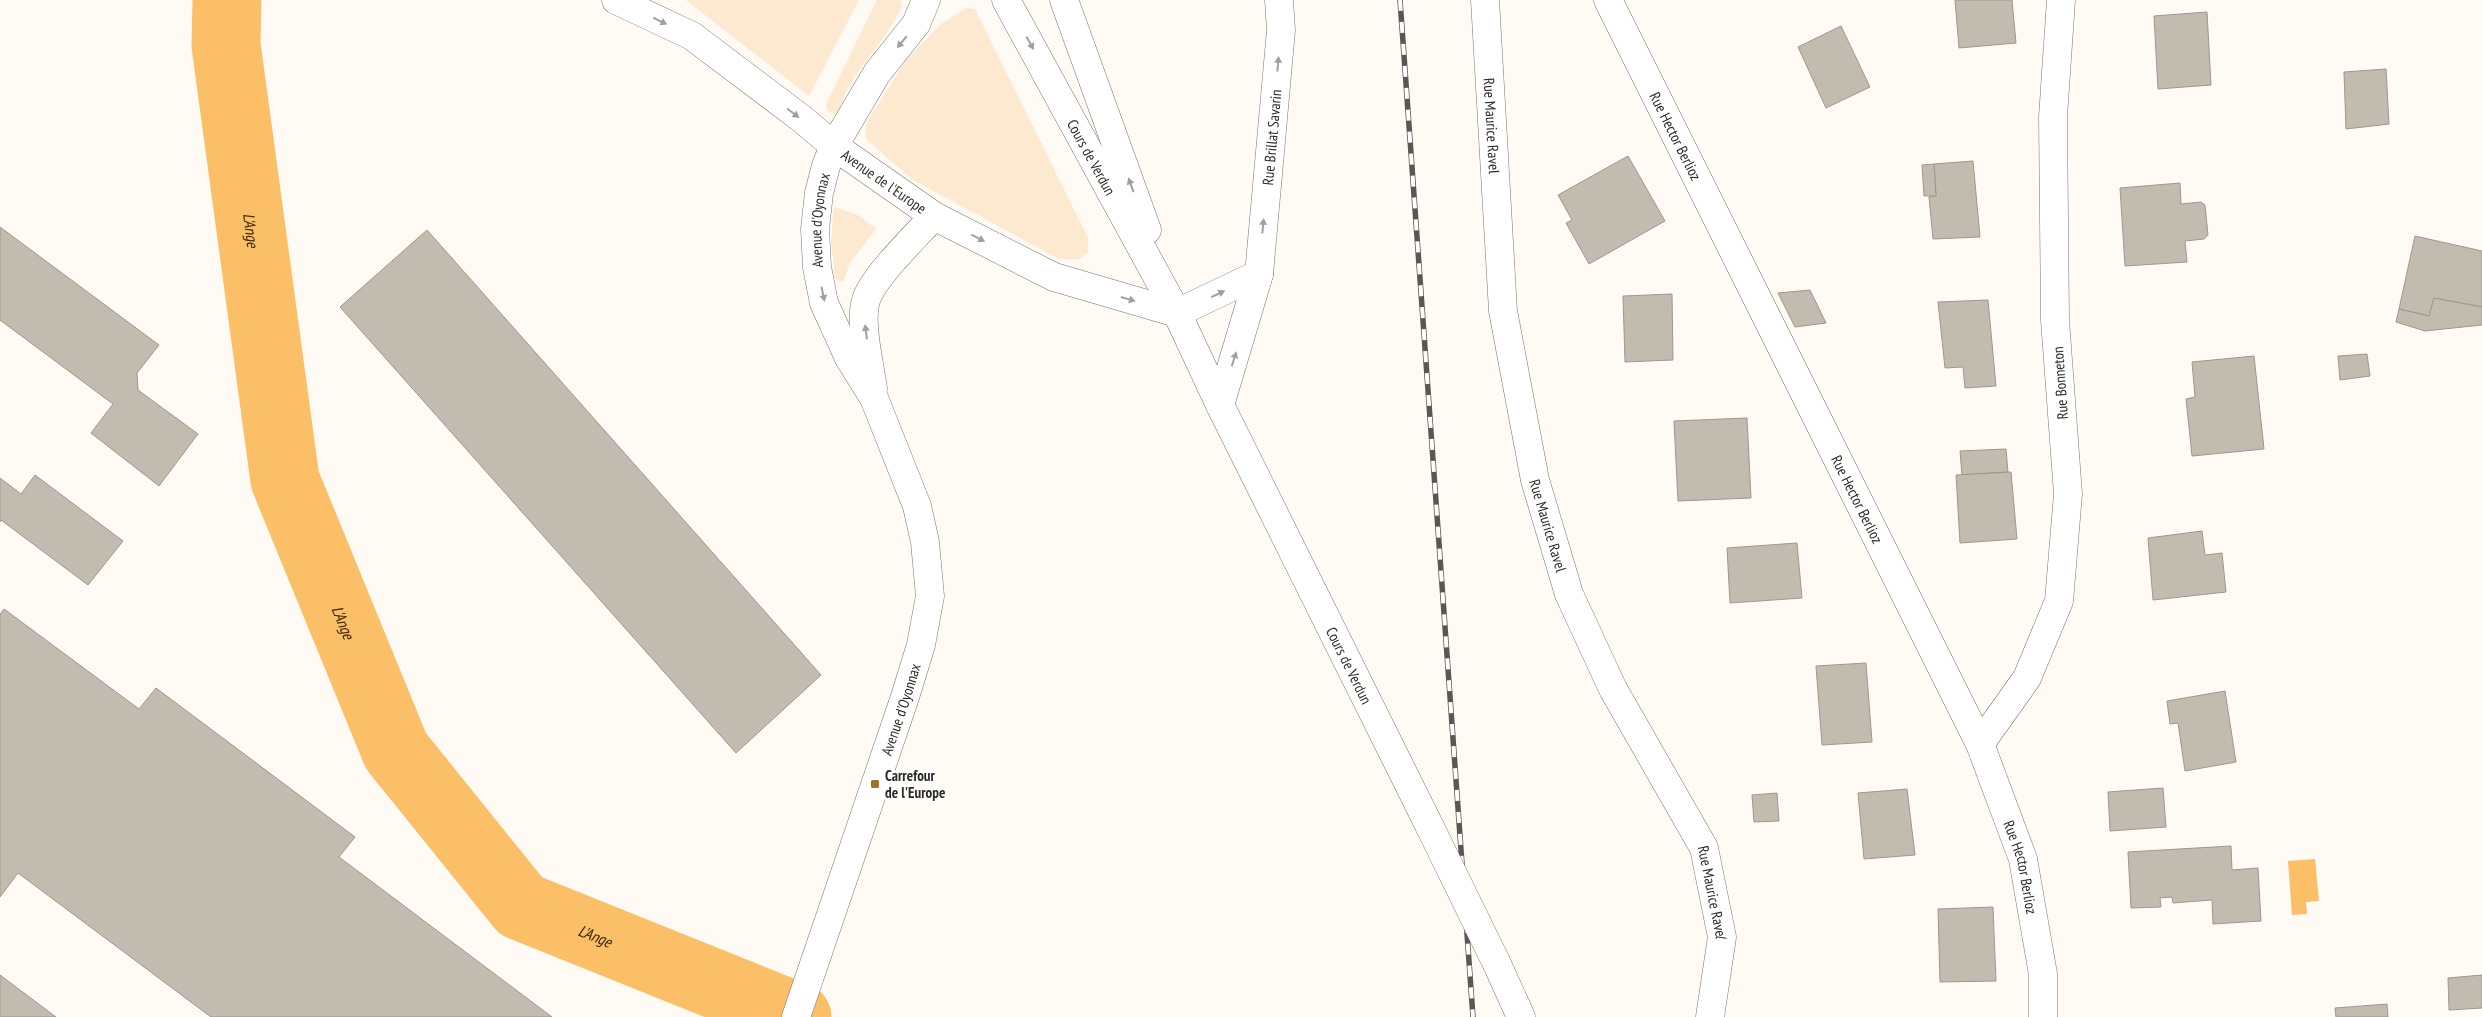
<svg xmlns="http://www.w3.org/2000/svg" width="2482" height="1017" viewBox="0 0 2482 1017" font-family="'PT Sans Narrow',sans-serif">
<style>
.green{fill:#fce9d0}
.forest{fill:#fabf67}
.lines{fill:none;stroke-linecap:round;stroke-linejoin:round}
.river{stroke:#fabf67;stroke-width:69}
.building{fill:#c2bbb0;stroke:#9f978d}
.minor-casing{stroke:#7b746a;stroke-width:29}
.secondary-casing{stroke:#7b746a;stroke-width:29}
.primary-casing{stroke:#7b746a;stroke-width:29}
.minor{stroke:#fff;stroke-width:28}
.secondary{stroke:#fff;stroke-width:28}
.primary{stroke:#fff;stroke-width:28}
.rail-casing{stroke:#5a5652;stroke-width:5.5}
.rail{stroke:#fff;stroke-width:4;stroke-dasharray:11;stroke-linecap:butt}
.primary-bridge-casing{stroke:#7b746a;stroke-width:29;stroke-linecap:butt}
.primary-bridge{stroke:#fff;stroke-width:28}
.oneway{fill:#a1a09e}
.poi-dot{fill:#a17225;stroke:#fff;stroke-width:2}
.labels{text-anchor:middle;dominant-baseline:central;stroke-width:5;stroke-linejoin:round;paint-order:stroke}
.street-label{font-size:15px;fill:#2e2b27;stroke:#fff}
.poi-label{font-size:15px;font-weight:bold;fill:#2e2b27;stroke:#fff;text-anchor:start}
.water-label{font-size:16px;font-style:italic;fill:#3b2400;stroke:#fff}
</style>
<rect width="100%" height="100%" fill="#fffaf4"/>
<g class="green">
<path d="M 686,0 L 859,0 L 809,96 Z"/>
<path d="M 877,0 L 900,0 L 902,6 C 889,36 864,59 848,88 C 843,97 842,108 834,115 L 827,110 L 826,104 Z"/>
<path d="M 966,8 L 975,9 L 1088,238 L 1088,252 L 1079,259 L 1059,259 L 913,180 L 865,138 L 867,122 L 906,60 L 941,24 Z"/>
<path d="M 834,207 L 858,215 L 876,229 L 850,263 L 843,282 L 835,279 L 831,242 Z"/>
</g>
<path class="forest" d="M 2315,859 L 2319,901 L 2306,902 L 2307,914 L 2292,915 L 2288,861 Z"/>
<g class="lines">
<path class="river" id="s1" d="M 227,0 L 226,45 L 285,480 L 396,751 L 521,906 L 797,1017"/>
</g>
<g class="building">
<path d="M 1955,0 L 2012,0 L 2016,43 L 1959,48 Z"/>
<path d="M 2207,12 L 2211,85 L 2158,89 L 2154,16 Z"/>
<path d="M 1841,26 L 1870,87 L 1826,108 L 1798,47 Z"/>
<path d="M 2386,69 L 2389,124 L 2346,129 L 2344,72 Z"/>
<path d="M 1628,156 L 1665,221 L 1589,264 L 1566,223 L 1572,220 L 1558,195 Z"/>
<path d="M 1973,161 L 1980,237 L 1933,239 L 1929,197 L 1936,196 L 1934,164 Z"/>
<path d="M 1934,164 L 1936,196 L 1924,196 L 1922,165 Z"/>
<path d="M 2180,183 L 2181,204 L 2201,202 L 2205,205 L 2208,235 L 2204,239 L 2185,241 L 2187,262 L 2125,266 L 2120,188 Z"/>
<path d="M 0,227 L 159,345 L 137,373 L 138,390 L 198,434 L 159,486 L 91,433 L 113,404 L 0,320 Z"/>
<path d="M 427,230 L 821,675 L 736,753 L 340,307 Z"/>
<path d="M 2415,236 L 2482,251 L 2482,307 L 2434,298 L 2429,316 L 2399,309 Z"/>
<path d="M 1810,290 L 1826,323 L 1795,327 L 1778,293 Z"/>
<path d="M 1672,294 L 1673,360 L 1625,362 L 1623,296 Z"/>
<path d="M 2434,298 L 2482,307 L 2482,325 L 2425,331 L 2396,322 L 2399,309 L 2429,316 Z"/>
<path d="M 1988,300 L 1996,386 L 1965,388 L 1963,367 L 1945,368 L 1938,302 Z"/>
<path d="M 2367,354 L 2370,376 L 2340,380 L 2338,356 Z"/>
<path d="M 2254,356 L 2264,449 L 2192,456 L 2186,399 L 2195,397 L 2192,362 Z"/>
<path d="M 1747,418 L 1751,498 L 1678,501 L 1674,421 Z"/>
<path d="M 2006,449 L 2008,472 L 1962,475 L 1960,451 Z"/>
<path d="M 2011,472 L 2017,539 L 1960,543 L 1956,475 Z"/>
<path d="M 35,475 L 123,541 L 88,585 L 1,520 L 0,522 L 0,478 L 21,494 Z"/>
<path d="M 2202,531 L 2205,555 L 2222,553 L 2226,592 L 2153,600 L 2148,538 Z"/>
<path d="M 1797,543 L 1802,598 L 1730,603 L 1727,548 Z"/>
<path d="M 4,609 L 139,709 L 156,688 L 355,837 L 339,857 L 552,1017 L 211,1017 L 18,873 L 0,897 L 0,614 Z"/>
<path d="M 1866,663 L 1872,742 L 1822,745 L 1816,666 Z"/>
<path d="M 2225,691 L 2236,762 L 2185,771 L 2178,723 L 2170,724 L 2167,701 Z"/>
<path d="M 2163,788 L 2166,827 L 2110,831 L 2108,792 Z"/>
<path d="M 1907,789 L 1915,855 L 1864,859 L 1858,793 Z"/>
<path d="M 1777,793 L 1779,821 L 1754,822 L 1752,795 Z"/>
<path d="M 2231,846 L 2232,870 L 2258,868 L 2261,921 L 2213,924 L 2212,900 L 2173,903 L 2172,897 L 2160,898 L 2161,907 L 2131,908 L 2128,852 Z"/>
<path d="M 1993,907 L 1996,981 L 1940,982 L 1938,909 Z"/>
<path d="M 0,975 L 56,1017 L 0,1017 Z"/>
<path d="M 2482,975 L 2482,1008 L 2449,1010 L 2448,978 Z"/>
<path d="M 2387,1004 L 2388,1017 L 2336,1017 L 2335,1008 Z"/>
</g>
<g class="lines">
<defs>
<g id="minor">
<path id="s2" d="M 1485,0 L 1503,311 L 1535,480 L 1569,594 L 1613,689 L 1704,848 L 1722,937 L 1710,1017"/>
<path id="s3" d="M 1608,0 L 1980,744 L 2023,859 L 2043,974 L 2043,1017"/>
<path d="M 1980,744 L 2027,678 L 2059,601 L 2068,494 L 2055,320 L 2053,117 L 2061,0"/>
</g>
<g id="secondary">
<path id="s4" d="M 616,0 L 692,36 L 802,119 L 834,146 L 934,216 L 1054,277 L 1177,313 L 1259,274"/>
<path d="M 873,389 C 870,364 859,324 866,300 C 873,277 917,235 934,216"/>
<path id="s5" d="M 1220,405 L 1259,274 L 1281,30 L 1279,0"/>
<path id="s6" d="M 796,1017 L 905,697 L 921,645 L 930,596 L 925,542 L 917,506 L 874,398 L 849,358 L 824,303 L 817,267 L 815,229 L 819,193 L 826,166 L 834,146 L 877,73 L 916,24 L 926,0"/>
</g>
<g id="primary">
<path id="s7" d="M 1006,0 L 1177,313 L 1220,405 L 1430,827"/>
<path d="M 1064,0 L 1147,230"/>
<path d="M 1497,964 L 1521,1017"/>
</g>
</defs>
<use href="#minor" class="minor-casing"/>
<use href="#secondary" class="secondary-casing"/>
<use href="#primary" class="primary-casing"/>
<use href="#minor" class="minor"/>
<use href="#secondary" class="secondary"/>
<use href="#primary" class="primary"/>
<defs>
<path id="rail" d="M 1400,0 L 1473,1017"/>
</defs>
<use href="#rail" class="rail-casing"/>
<use href="#rail" class="rail"/>
<defs>
<path id="primary-bridge" d="M 1430,827 L 1497,964"/>
</defs>
<use href="#primary-bridge" class="primary-bridge-casing"/>
<use href="#primary-bridge" class="primary-bridge"/>
</g>
<defs><path id="oneway-solid" d="M-6-.8H1V-3.2L6.5 0L1 3.2V.8H-6Z" transform="scale(1.25)"/></defs>
<g class="oneway">
<use href="#oneway-solid" transform="translate(660 21) rotate(26)"/>
<use href="#oneway-solid" transform="translate(902 42) rotate(129)"/>
<use href="#oneway-solid" transform="translate(1030 43) rotate(61)"/>
<use href="#oneway-solid" transform="translate(1278 64) rotate(-85)"/>
<use href="#oneway-solid" transform="translate(793 113) rotate(37)"/>
<use href="#oneway-solid" transform="translate(1131 185) rotate(-110)"/>
<use href="#oneway-solid" transform="translate(1263 226) rotate(-85)"/>
<use href="#oneway-solid" transform="translate(978 238) rotate(27)"/>
<use href="#oneway-solid" transform="translate(823 294) rotate(78)"/>
<use href="#oneway-solid" transform="translate(1218 294) rotate(-25)"/>
<use href="#oneway-solid" transform="translate(1128 299) rotate(16)"/>
<use href="#oneway-solid" transform="translate(866 332) rotate(-97)"/>
<use href="#oneway-solid" transform="translate(1234 359) rotate(-73)"/>
</g>
<rect class="poi-dot" x="870" y="779" width="10" height="10" rx="2.5"/>
<g class="labels">
<g class="street-label">
<text stroke="none"><textPath href="#s2" startOffset="126">Rue Maurice Ravel</textPath></text>
<text stroke="none"><textPath href="#s3" startOffset="152">Rue Hector Berlioz</textPath></text>
<text stroke="none"><textPath href="#s5" startOffset="274">Rue Brillat Savarin</textPath></text>
<text stroke="none"><textPath href="#s7" startOffset="179">Cours de Verdun</textPath></text>
<text stroke="none"><textPath href="#s4" startOffset="325">Avenue de l'Europe</textPath></text>
<text stroke="none"><textPath href="#s6" startOffset="841">Avenue d'Oyonnax</textPath></text>
<text transform="translate(2060 383) rotate(-94)">Rue Bonneton</text>
<text stroke="none"><textPath href="#s3" startOffset="558">Rue Hector Berlioz</textPath></text>
<text stroke="none"><textPath href="#s2" startOffset="531">Rue Maurice Ravel</textPath></text>
<text stroke="none"><textPath href="#s7" startOffset="749">Cours de Verdun</textPath></text>
<text stroke="none"><textPath href="#s6" startOffset="325">Avenue d'Oyonnax</textPath></text>
<text stroke="none"><textPath href="#s3" startOffset="962">Rue Hector Berlioz</textPath></text>
<text stroke="none"><textPath href="#s2" startOffset="936">Rue Maurice Ravel</textPath></text>
</g>
<g class="poi-label">
<text x="885" y="775">Carrefour<tspan x="885" dy="17">de l'Europe</tspan></text>
</g>
<g class="water-label">
<text stroke="none"><textPath href="#s1" startOffset="232">L'Ange</textPath></text>
<text stroke="none"><textPath href="#s1" startOffset="638">L'Ange</textPath></text>
<text stroke="none"><textPath href="#s1" startOffset="1056">L'Ange</textPath></text>
</g>
</g>
</svg>
